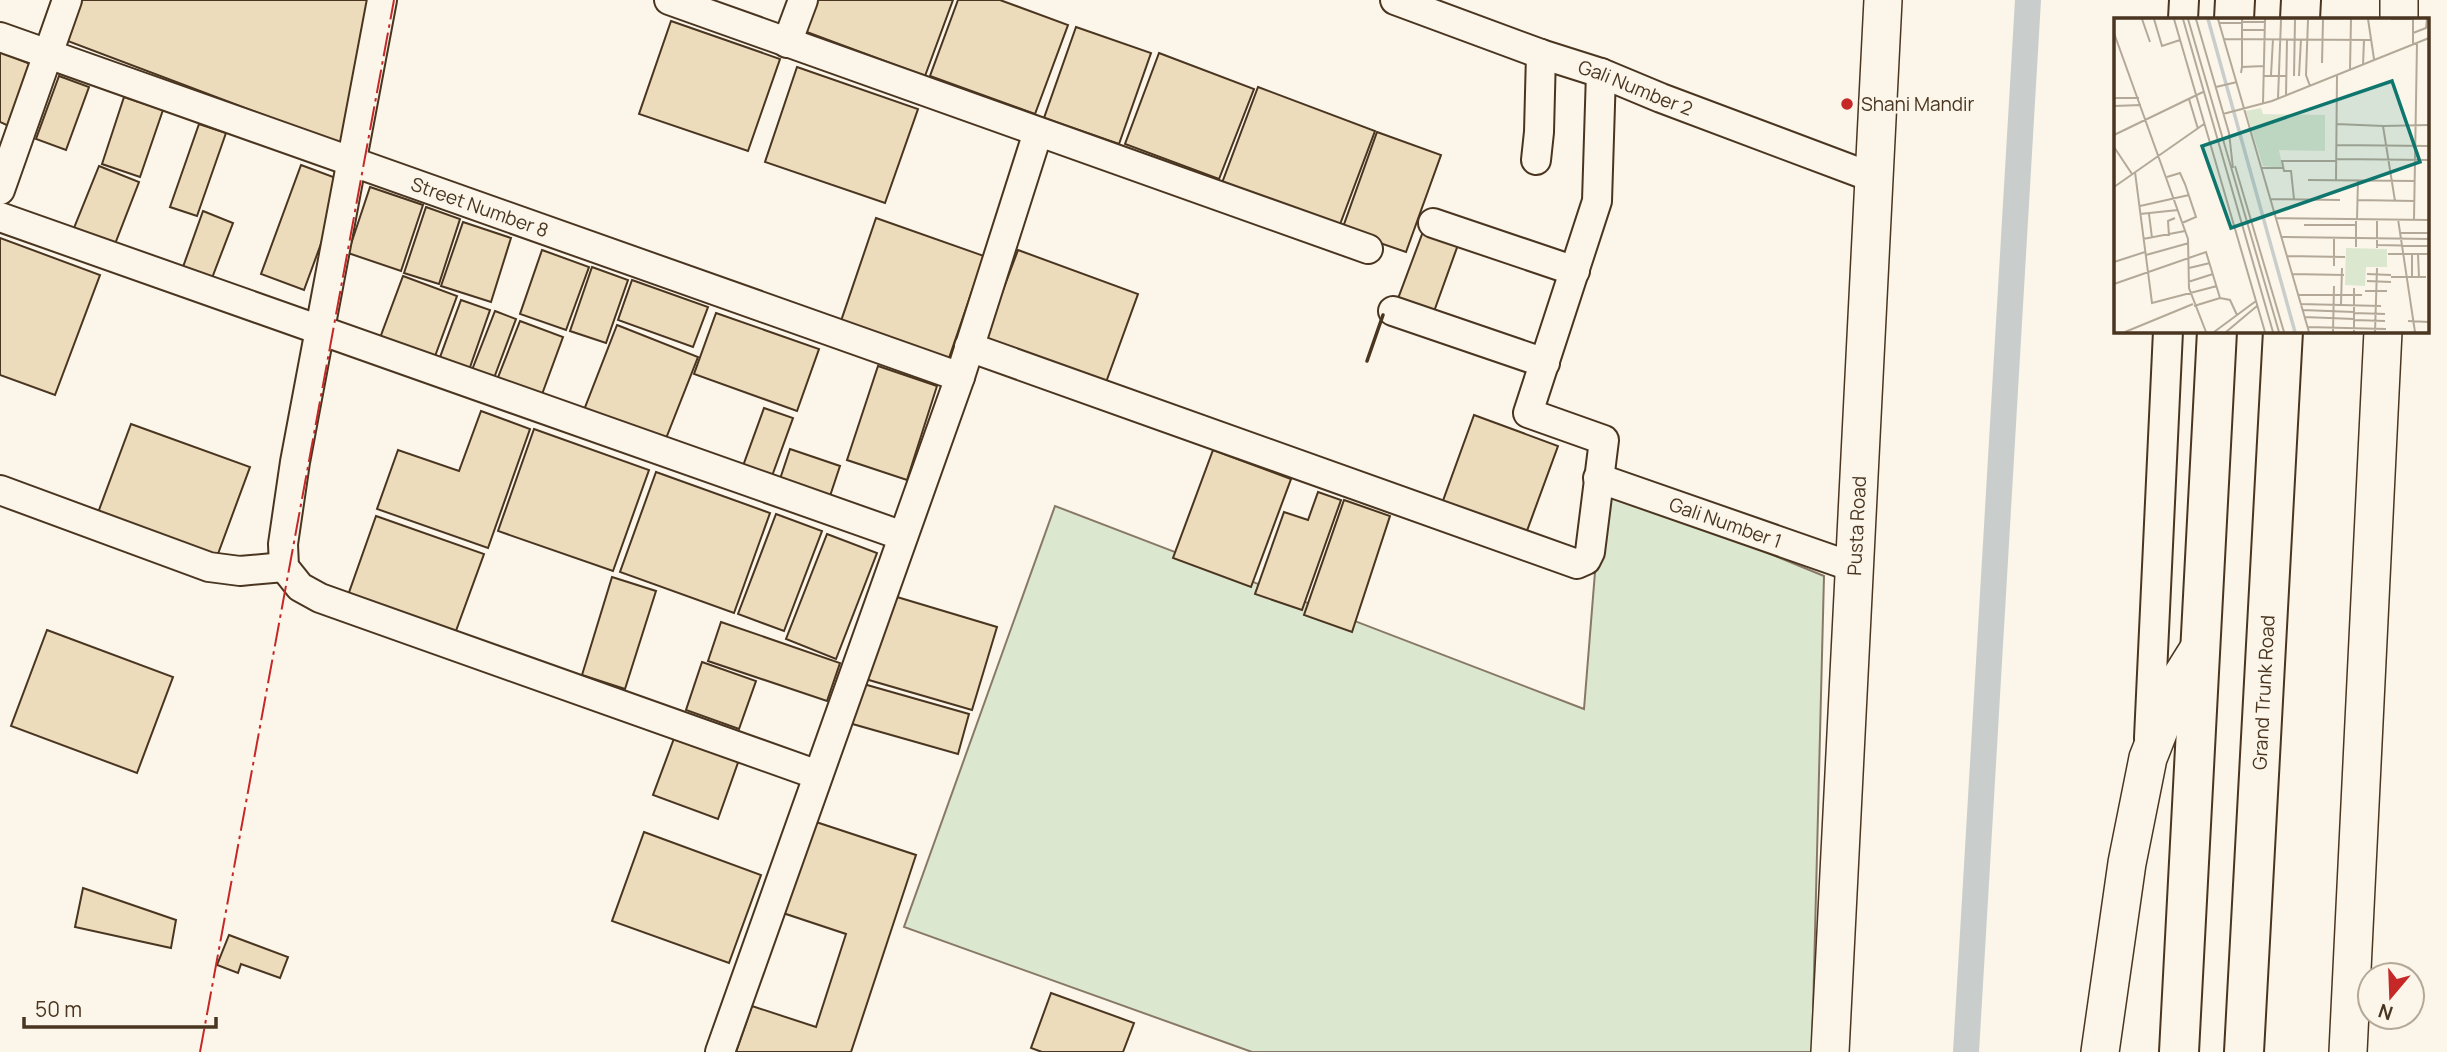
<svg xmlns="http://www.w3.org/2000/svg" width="2447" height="1052" viewBox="0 0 2447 1052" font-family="Manrope,sans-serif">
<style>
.green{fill:#dce7d0;stroke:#887966;stroke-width:2}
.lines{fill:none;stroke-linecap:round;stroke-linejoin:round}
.canal{stroke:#c9cecd;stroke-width:26}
.building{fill:#ecdcbc;stroke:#4a3520;stroke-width:2}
.minor-casing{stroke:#4a3520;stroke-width:32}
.major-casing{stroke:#4a3520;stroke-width:40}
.highway-casing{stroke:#4a3520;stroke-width:42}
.minor{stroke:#fbf6e9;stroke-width:28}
.major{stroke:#fbf6e9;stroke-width:37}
.highway{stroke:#fbf6e9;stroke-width:38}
.wall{stroke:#4a3520;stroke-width:3.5}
.power{stroke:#c62828;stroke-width:2;stroke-dasharray:24 5 3.5 5;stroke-linecap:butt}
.poi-dot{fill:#c62828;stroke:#fbf6e9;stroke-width:2.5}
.labels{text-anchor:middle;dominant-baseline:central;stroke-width:5;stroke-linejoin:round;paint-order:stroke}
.street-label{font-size:19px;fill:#4a3520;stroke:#fbf6e9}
.poi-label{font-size:19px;fill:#4a3520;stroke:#fbf6e9;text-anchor:start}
.inset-river{fill:none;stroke:#c9cecd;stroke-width:3.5}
.inset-road{fill:none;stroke:#b4a999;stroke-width:2}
.view{fill:#0f766e;fill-opacity:0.15;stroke:#0f766e;stroke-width:3.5}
.inset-edge{fill:none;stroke:#4a3520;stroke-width:3.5}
</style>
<rect width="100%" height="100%" fill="#fbf6e9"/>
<path class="green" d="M 1602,485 L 1824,576 L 1812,1052 L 1252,1052 L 904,927 L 1055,506 L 1584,709 Z"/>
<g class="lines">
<path class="canal" d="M 1966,1052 L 2028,0"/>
</g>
<g class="building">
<path d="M 80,0 L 373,0 L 351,148 L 65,40 Z"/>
<path d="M 815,0 L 953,0 L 925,76 L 804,31 Z"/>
<path d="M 958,0 L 1000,0 L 1068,25 L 1035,114 L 930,76 Z"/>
<path d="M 671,21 L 780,59 L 748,151 L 639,114 Z"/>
<path d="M 1076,27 L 1151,53 L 1119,144 L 1044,118 Z"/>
<path d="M 0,52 L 38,67 L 13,128 L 0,122 Z"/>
<path d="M 1159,53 L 1254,89 L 1219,179 L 1125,144 Z"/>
<path d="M 797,67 L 918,109 L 885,203 L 765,162 Z"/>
<path d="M 59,76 L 89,87 L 66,150 L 36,139 Z"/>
<path d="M 1258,87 L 1375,131 L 1339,227 L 1222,183 Z"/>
<path d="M 124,97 L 163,110 L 140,177 L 102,164 Z"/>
<path d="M 199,124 L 226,133 L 197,216 L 170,207 Z"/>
<path d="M 1377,132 L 1441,155 L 1406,252 L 1342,230 Z"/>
<path d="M 301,165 L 344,181 L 304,290 L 261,274 Z"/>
<path d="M 99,166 L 139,182 L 115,244 L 74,228 Z"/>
<path d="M 370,187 L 423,205 L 401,271 L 348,253 Z"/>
<path d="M 426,207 L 460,219 L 439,284 L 404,273 Z"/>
<path d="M 203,211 L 233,223 L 212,278 L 183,267 Z"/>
<path d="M 876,218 L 984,256 L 949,358 L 841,321 Z"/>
<path d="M 463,222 L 511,238 L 491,302 L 441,286 Z"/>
<path d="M 1424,229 L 1459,242 L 1432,317 L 1396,304 Z"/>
<path d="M 0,238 L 100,275 L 55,395 L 0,375 Z"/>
<path d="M 542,250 L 589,267 L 566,330 L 520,314 Z"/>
<path d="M 1018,250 L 1138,294 L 1105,385 L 984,341 Z"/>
<path d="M 592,267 L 628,280 L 606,343 L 570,331 Z"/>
<path d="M 403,276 L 457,296 L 434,359 L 380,338 Z"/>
<path d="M 632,280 L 708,307 L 693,347 L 618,320 Z"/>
<path d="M 461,300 L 490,310 L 469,370 L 439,360 Z"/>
<path d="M 495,311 L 516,319 L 494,378 L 472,370 Z"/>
<path d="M 716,313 L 819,349 L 797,411 L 694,374 Z"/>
<path d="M 520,321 L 563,337 L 541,397 L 497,380 Z"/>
<path d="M 617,325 L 698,357 L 665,441 L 584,410 Z"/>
<path d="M 878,366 L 937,386 L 907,480 L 847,460 Z"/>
<path d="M 764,408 L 793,418 L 772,476 L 743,466 Z"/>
<path d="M 481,411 L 530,429 L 488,548 L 377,509 L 398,450 L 459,471 Z"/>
<path d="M 1474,415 L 1558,446 L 1524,539 L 1440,509 Z"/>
<path d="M 131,424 L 250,467 L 215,562 L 96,518 Z"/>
<path d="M 534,429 L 649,470 L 613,571 L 498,531 Z"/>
<path d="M 790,449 L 840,466 L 829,499 L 779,482 Z"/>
<path d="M 1213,450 L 1291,479 L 1251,587 L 1173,558 Z"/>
<path d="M 656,472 L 770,513 L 734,613 L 620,572 Z"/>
<path d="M 1318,492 L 1341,500 L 1302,610 L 1255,594 L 1284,512 L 1308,520 Z"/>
<path d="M 1344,500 L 1390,516 L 1352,632 L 1304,615 Z"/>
<path d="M 776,514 L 822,531 L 784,631 L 738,614 Z"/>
<path d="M 376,516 L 484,554 L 453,639 L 346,601 Z"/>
<path d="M 827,534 L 877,553 L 836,659 L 786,639 Z"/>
<path d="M 612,577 L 656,591 L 625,689 L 582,675 Z"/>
<path d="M 887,594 L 997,627 L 972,710 L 862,678 Z"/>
<path d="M 721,622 L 840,663 L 827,701 L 708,661 Z"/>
<path d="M 47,630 L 173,677 L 137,773 L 11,726 Z"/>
<path d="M 702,662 L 756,681 L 739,729 L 686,710 Z"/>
<path d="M 860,683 L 969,714 L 958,754 L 849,723 Z"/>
<path d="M 676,733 L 740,757 L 718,819 L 653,795 Z"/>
<path d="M 813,821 L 916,855 L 851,1052 L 736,1052 L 752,1006 L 816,1027 L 846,934 L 783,913 Z"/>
<path d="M 644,832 L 761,875 L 729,963 L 612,921 Z"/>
<path d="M 83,888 L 176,920 L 171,948 L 75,927 Z"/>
<path d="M 229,935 L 288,957 L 280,978 L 241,964 L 238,973 L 217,965 Z"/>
<path d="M 1051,993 L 1134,1023 L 1123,1052 L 1042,1052 L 1031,1048 Z"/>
</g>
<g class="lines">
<defs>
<g id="minor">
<path d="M 382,0 L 295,462 L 283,544 L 284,567 L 300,587 L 320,598 L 818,775"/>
<path d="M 669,0 L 1368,249"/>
<path id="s1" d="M 1395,0 L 1541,54 L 1601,73 L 1661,98 L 1874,178"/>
<path d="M 2183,19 L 2184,0"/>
<path id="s2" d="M 0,37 L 960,377"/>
<path d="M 787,43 L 803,0"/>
<path d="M 1536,160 L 1539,132 L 1541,54"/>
<path d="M 0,190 L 67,0"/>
<path d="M 0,217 L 903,536"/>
<path d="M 1433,223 L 1575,271"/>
<path d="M 1393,311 L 1545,363"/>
<path d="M 969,347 L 1577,564 L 1586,560 L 1590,552 L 1604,440 L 1528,413 L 1597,201 L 1601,73"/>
<path id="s3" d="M 1598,478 L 1853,567"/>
<path d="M 0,490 L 209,567 L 240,571 L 284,567"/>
<path d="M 2149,738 L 2168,331"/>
<path d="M 720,1052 L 960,377 L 1038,132"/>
</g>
<g id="major">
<path d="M 2399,19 L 2399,0"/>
<path id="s4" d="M 1830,1052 L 1883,0"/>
<path d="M 2100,1052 L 2127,863 L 2148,758 L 2178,682 L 2200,647"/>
<path d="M 2348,1052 L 2383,331"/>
</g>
<g id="highway">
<path d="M 2234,19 L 2235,0"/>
<path d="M 2300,19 L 2301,0"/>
<path d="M 2179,1052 L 2217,331"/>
<path id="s5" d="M 2244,1052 L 2283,331"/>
</g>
</defs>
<use href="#minor" class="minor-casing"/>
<use href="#major" class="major-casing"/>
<use href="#highway" class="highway-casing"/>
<use href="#minor" class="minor"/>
<use href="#major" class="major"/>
<use href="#highway" class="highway"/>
<path class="wall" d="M 1367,361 L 1383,315"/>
<path class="power" d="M 200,1052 L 394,0"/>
</g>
<circle class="poi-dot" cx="1847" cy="104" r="7"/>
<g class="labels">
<g class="street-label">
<text stroke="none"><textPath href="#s1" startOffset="256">Gali Number 2</textPath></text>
<text stroke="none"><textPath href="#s2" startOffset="509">Street Number 8</textPath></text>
<text stroke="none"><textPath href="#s3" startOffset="135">Gali Number 1</textPath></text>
<text stroke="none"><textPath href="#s4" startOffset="527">Pusta Road</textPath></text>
<text stroke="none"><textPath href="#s5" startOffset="360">Grand Trunk Road</textPath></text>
</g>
<g class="poi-label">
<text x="1861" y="104">Shani Mandir</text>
</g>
</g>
<g transform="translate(2114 18)">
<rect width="315" height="315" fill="#fbf6e9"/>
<path d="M 147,90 L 149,96 L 211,97 L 211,133 L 165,132 L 169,150 L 149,148 L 132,93 ZM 232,230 L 273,231 L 273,249 L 252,249 L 251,268 L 231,267 Z" fill="#dce7d0"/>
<path class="inset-river" d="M 94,1 L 181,314"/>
<path class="inset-road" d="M 28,1 L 36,24M 40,1 L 48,28 L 66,22M 60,1 L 151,314M 69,1 L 159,314M 74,1 L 165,314M 82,1 L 115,115 L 119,150M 104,1 L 195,314M 254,1 L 260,41M 277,1 L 299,1M 194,2 L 192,57 L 196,68M 128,4 L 151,4M 105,5 L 127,5M 128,12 L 150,12M 0,15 L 74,221 L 75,270 L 92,314M 299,15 L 312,10 L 313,1M 110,21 L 257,22M 299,27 L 299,1M 208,45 L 209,2M 249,47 L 250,22M 128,49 L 128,1M 236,51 L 237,1M 127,55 L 128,49 L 150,48M 157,57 L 159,21M 150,58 L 173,58M 180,58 L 181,2M 185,58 L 187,21M 102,69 L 123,64M 172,77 L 173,21M 0,80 L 25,80M 164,80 L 167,2M 75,81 L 84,111M 149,85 L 151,1M 0,88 L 27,87M 109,96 L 158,83 L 315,20M 222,106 L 269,108 L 281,183M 269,108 L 315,107M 0,117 L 89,74M 223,127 L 315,128M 0,129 L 18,156M 222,141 L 315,142M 121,148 L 170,314M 147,150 L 170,150M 21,154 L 38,285 L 103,268M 53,159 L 66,155 L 71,166 L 82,199 L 68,205M 194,162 L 300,163M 222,162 L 223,58M 0,169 L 90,106M 156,181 L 226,182M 180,181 L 177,153 L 170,153 L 168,143 L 222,143M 244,182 L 300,183M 26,188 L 75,177M 26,196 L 64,192M 35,196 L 38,220M 162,200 L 315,202M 242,201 L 242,229M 243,201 L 244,162M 284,201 L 301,314M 300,201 L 303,25M 190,207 L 242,207M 286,215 L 315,215M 55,218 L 54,203 L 61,200M 167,219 L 315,221M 29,221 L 71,213M 262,227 L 315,228M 263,230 L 263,201M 274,236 L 315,236M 298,236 L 298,259M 304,236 L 305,259M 32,237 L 75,225M 173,238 L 231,239M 0,244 L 31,234M 220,248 L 220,220M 75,250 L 96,245M 178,256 L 230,257M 253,256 L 277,257M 277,259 L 312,259M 253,263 L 277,264M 74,264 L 99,256M 0,266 L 92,234 L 106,280 L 80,288M 251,273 L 273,273M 184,277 L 248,277M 106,280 L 116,282 L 123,297M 186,286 L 267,288M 227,286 L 228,250M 188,292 L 240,294M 240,295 L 271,296M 190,299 L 240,301M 240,302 L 271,303M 294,303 L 315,304M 193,309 L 272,311M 11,314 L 79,286M 100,314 L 142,283M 112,314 L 143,288M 219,314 L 220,268M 240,314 L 240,270M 261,314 L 263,250"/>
<path class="view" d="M 278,63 L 306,144 L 117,210 L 88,128 Z"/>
<rect width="315" height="315" class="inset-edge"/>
</g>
<g transform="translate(2391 996) rotate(199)"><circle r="33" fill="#fbf6e9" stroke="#b4a999" stroke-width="2"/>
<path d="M0-5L12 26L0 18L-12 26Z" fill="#c62828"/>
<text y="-10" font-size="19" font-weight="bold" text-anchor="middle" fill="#4a3520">N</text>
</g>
<path d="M24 1017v10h192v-10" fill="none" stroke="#4a3520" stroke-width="3.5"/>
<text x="35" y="1017" font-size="21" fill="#4a3520" stroke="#fbf6e9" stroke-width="5" paint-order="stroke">50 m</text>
</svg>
